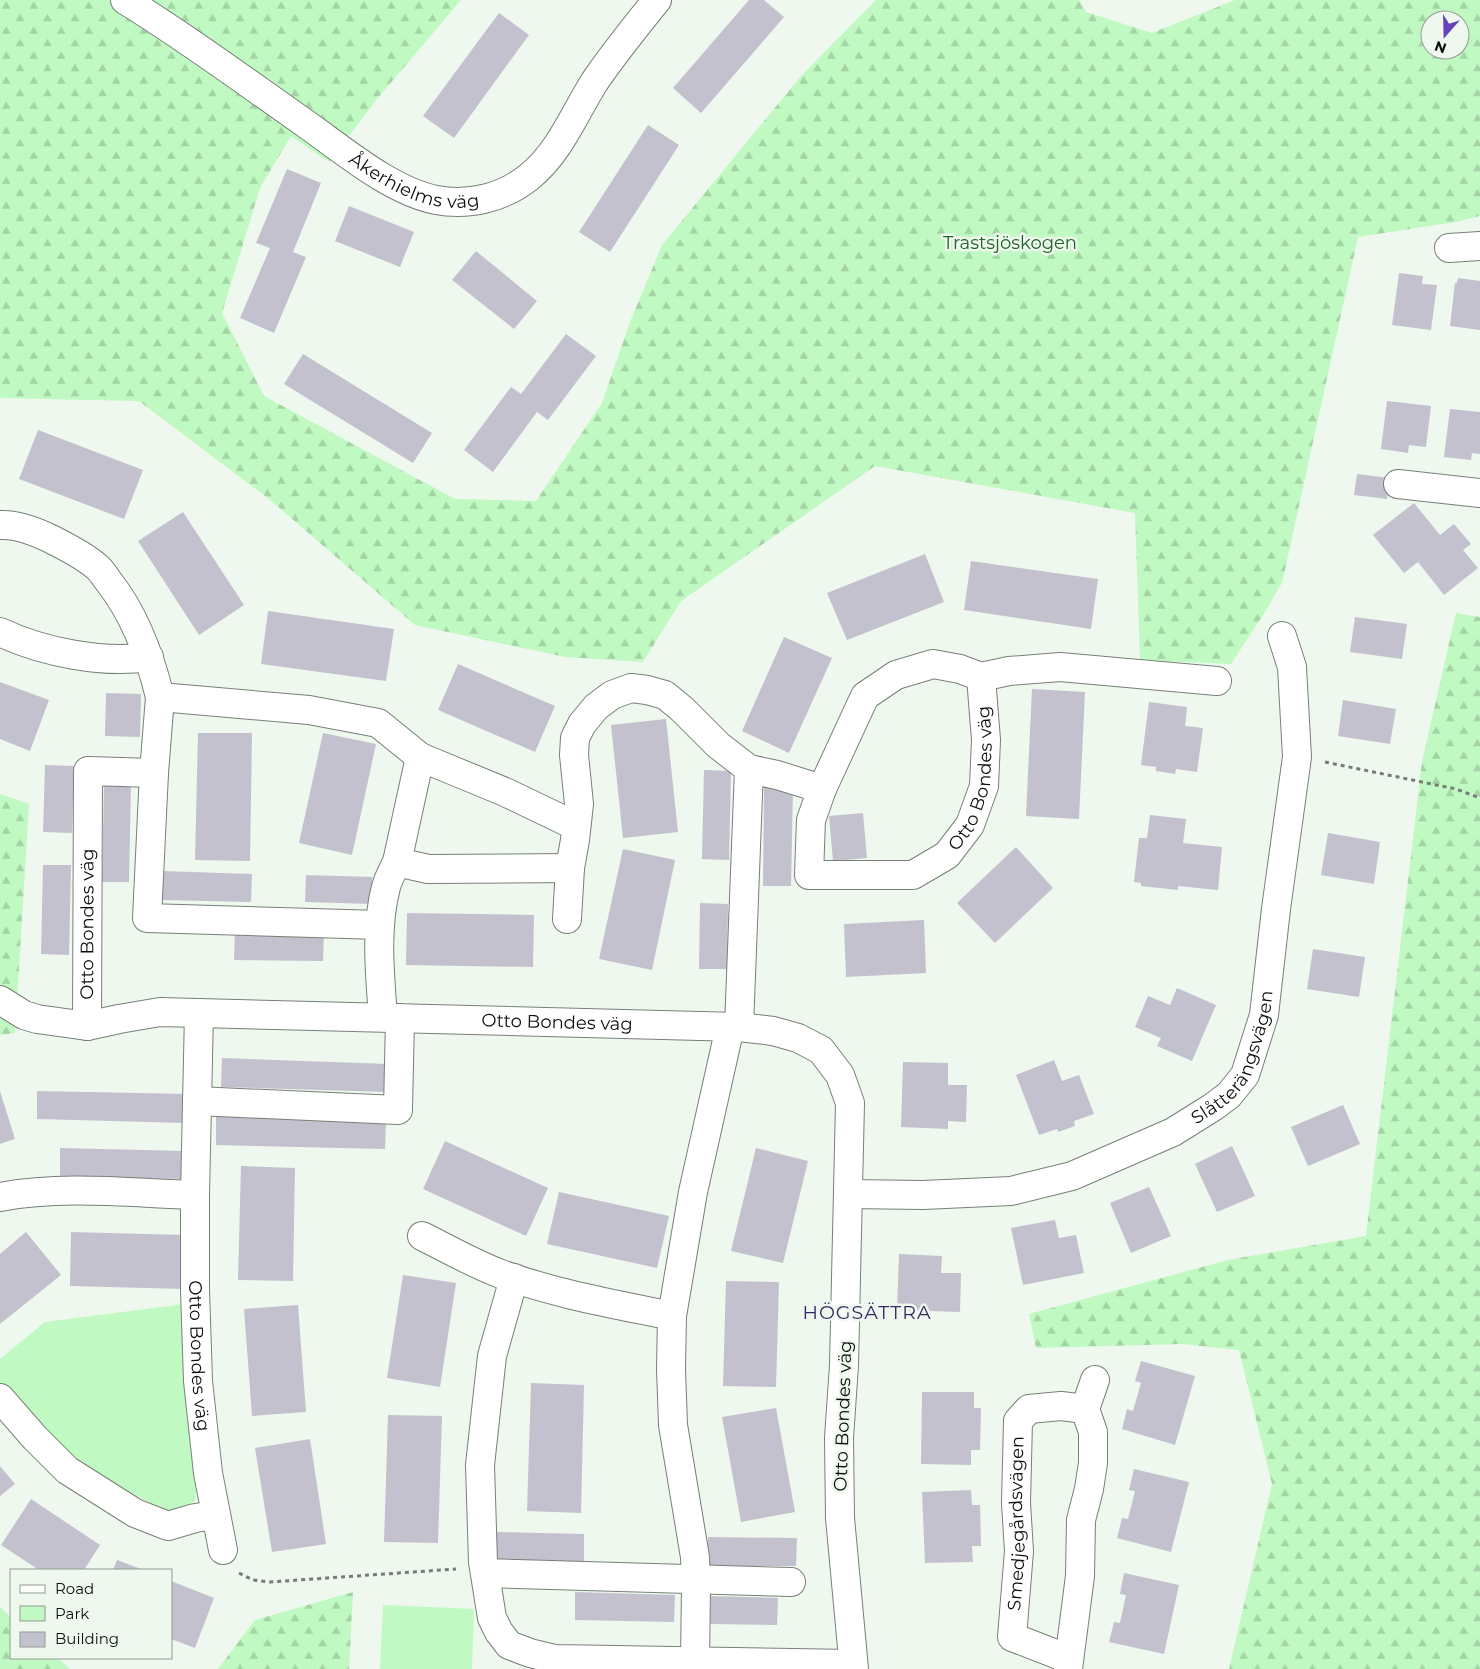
<svg xmlns="http://www.w3.org/2000/svg" width="1480" height="1669" viewBox="0 0 1480 1669" font-family="Montserrat,sans-serif">
<style>
.forest{fill:url(#forest-firs);fill-rule:evenodd}
.green{fill:#c0f9c1}
.building{fill:#c3c1ce}
.lines{fill:none;stroke-linecap:round;stroke-linejoin:round}
.minor-casing{stroke:#778076;stroke-width:30}
.path{stroke:#757c75;stroke-width:3;stroke-dasharray:4 4;stroke-linecap:butt}
.minor{stroke:#fff;stroke-width:28}
.labels{text-anchor:middle;dominant-baseline:central;stroke-width:5;stroke-linejoin:round;paint-order:stroke}
.street-label{font-size:18px;fill:#0c100c;stroke:#eef8ee}
.park-label{font-size:18px;fill:#1f6426;stroke:#eef8ee}
.neighbourhood-label{font-size:19px;letter-spacing:1px;fill:#392a65;stroke:#eef8ee}
</style>
<defs>
<pattern id="forest-firs" width="22" height="20" patternUnits="userSpaceOnUse" patternTransform="scale(1.25)"><rect width="22" height="20" fill="#c0f9c1"/><path d="M5 1l3.5 6h-7zM16 11l3.5 6h-7z" fill="#a4d4a5"/></pattern>
</defs>
<rect width="100%" height="100%" fill="#eef8ee"/>
<g class="forest">
<path d="M 0,0 L 461,0 L 377,99 L 329,162 L 291,136 L 260,188 L 222,313 L 264,396 L 455,499 L 536,501 L 602,403 L 630,322 L 662,245 L 801,76 L 876,0 L 1079,0 L 1086,12 L 1152,33 L 1235,0 L 1480,0 L 1480,216 L 1456,222 L 1358,237 L 1282,583 L 1263,615 L 1231,664 L 1140,660 L 1135,513 L 875,466 L 681,601 L 643,662 L 565,657 L 415,625 L 269,499 L 139,401 L 0,398 ZM 1430,20 L 1460,20 L 1460,50 L 1430,50 Z"/>
<path d="M 1456,613 L 1480,617 L 1480,1669 L 1229,1669 L 1272,1484 L 1239,1350 L 1182,1344 L 1036,1348 L 1029,1314 L 1228,1260 L 1366,1236 L 1422,762 Z"/>
<path d="M 0,794 L 29,804 L 15,1033 L 0,1035 Z"/>
<path d="M 353,1592 L 349,1669 L 218,1669 L 255,1620 Z"/>
<path d="M 0,1607 L 11,1617 L 11,1658 L 58,1658 L 70,1669 L 0,1669 Z"/>
</g>
<g class="green">
<path d="M 185,1304 L 198,1474 L 195,1501 L 168,1512 L 94,1473 L 56,1447 L 0,1384 L 0,1359 L 45,1322 Z"/>
<path d="M 383,1605 L 474,1609 L 472,1669 L 380,1669 Z"/>
</g>
<g class="building">
<path d="M 749,0 L 764,0 L 784,17 L 701,113 L 673,88 Z"/>
<path d="M 499,13 L 529,35 L 454,138 L 423,116 Z"/>
<path d="M 648,125 L 679,145 L 610,252 L 579,232 Z"/>
<path d="M 287,169 L 321,183 L 293,252 L 306,257 L 274,333 L 240,318 L 270,248 L 256,243 Z"/>
<path d="M 349,206 L 414,232 L 400,267 L 335,241 Z"/>
<path d="M 476,251 L 537,301 L 514,329 L 452,280 Z"/>
<path d="M 1399,273 L 1423,276 L 1422,284 L 1437,285 L 1431,330 L 1392,325 Z"/>
<path d="M 1458,278 L 1480,281 L 1480,330 L 1450,326 L 1455,283 L 1457,283 Z"/>
<path d="M 566,334 L 596,356 L 548,420 L 537,412 L 493,472 L 464,450 L 511,387 L 521,394 Z"/>
<path d="M 303,354 L 432,433 L 413,463 L 284,384 Z"/>
<path d="M 1387,401 L 1431,406 L 1426,447 L 1409,445 L 1408,453 L 1381,449 Z"/>
<path d="M 1450,409 L 1480,412 L 1480,454 L 1472,453 L 1471,460 L 1444,457 Z"/>
<path d="M 38,430 L 143,470 L 124,519 L 19,479 Z"/>
<path d="M 1357,474 L 1389,478 L 1387,499 L 1354,495 Z"/>
<path d="M 1414,503 L 1440,535 L 1454,524 L 1471,544 L 1463,550 L 1478,568 L 1444,595 L 1418,562 L 1404,573 L 1373,535 Z"/>
<path d="M 183,512 L 244,605 L 199,635 L 138,541 Z"/>
<path d="M 925,554 L 944,602 L 847,640 L 827,593 Z"/>
<path d="M 971,561 L 1098,579 L 1091,629 L 964,610 Z"/>
<path d="M 268,611 L 394,629 L 386,681 L 261,664 Z"/>
<path d="M 1355,617 L 1407,624 L 1402,659 L 1350,652 Z"/>
<path d="M 784,637 L 832,658 L 789,753 L 742,731 Z"/>
<path d="M 458,664 L 555,706 L 535,752 L 438,710 Z"/>
<path d="M 0,682 L 49,700 L 30,751 L 0,739 Z"/>
<path d="M 1032,689 L 1085,692 L 1079,819 L 1026,816 Z"/>
<path d="M 106,693 L 141,694 L 140,737 L 105,736 Z"/>
<path d="M 1343,700 L 1396,709 L 1390,744 L 1338,736 Z"/>
<path d="M 1149,702 L 1187,707 L 1185,726 L 1203,728 L 1197,772 L 1176,769 L 1175,774 L 1156,771 L 1156,767 L 1141,765 Z"/>
<path d="M 666,719 L 678,832 L 623,838 L 611,725 Z"/>
<path d="M 198,733 L 252,733 L 250,861 L 195,860 Z"/>
<path d="M 323,733 L 376,744 L 352,855 L 299,843 Z"/>
<path d="M 45,765 L 74,766 L 72,833 L 43,832 Z"/>
<path d="M 704,770 L 731,771 L 729,860 L 702,859 Z"/>
<path d="M 104,783 L 131,783 L 129,882 L 102,882 Z"/>
<path d="M 764,787 L 793,787 L 791,886 L 763,886 Z"/>
<path d="M 863,813 L 867,858 L 833,861 L 829,816 Z"/>
<path d="M 1150,815 L 1186,819 L 1183,843 L 1222,847 L 1218,890 L 1178,886 L 1178,890 L 1141,886 L 1141,883 L 1134,882 L 1139,838 L 1147,838 Z"/>
<path d="M 1328,833 L 1380,842 L 1374,884 L 1321,875 Z"/>
<path d="M 1016,847 L 1053,888 L 995,943 L 957,903 Z"/>
<path d="M 623,849 L 675,860 L 652,970 L 599,959 Z"/>
<path d="M 43,865 L 71,865 L 69,955 L 41,954 Z"/>
<path d="M 162,871 L 252,874 L 251,902 L 162,900 Z"/>
<path d="M 306,875 L 372,877 L 372,904 L 305,902 Z"/>
<path d="M 700,903 L 728,904 L 727,969 L 699,969 Z"/>
<path d="M 407,913 L 534,915 L 533,967 L 406,965 Z"/>
<path d="M 924,920 L 926,973 L 846,977 L 844,924 Z"/>
<path d="M 235,931 L 324,933 L 323,961 L 234,960 Z"/>
<path d="M 1313,949 L 1365,957 L 1359,997 L 1307,989 Z"/>
<path d="M 1177,988 L 1216,1005 L 1192,1061 L 1157,1046 L 1161,1038 L 1135,1027 L 1148,996 L 1170,1005 Z"/>
<path d="M 222,1058 L 388,1064 L 387,1092 L 221,1087 Z"/>
<path d="M 1054,1060 L 1062,1081 L 1079,1075 L 1094,1114 L 1074,1121 L 1075,1126 L 1058,1132 L 1057,1129 L 1039,1135 L 1016,1075 Z"/>
<path d="M 903,1062 L 948,1063 L 948,1085 L 967,1085 L 966,1122 L 948,1121 L 948,1129 L 901,1127 Z"/>
<path d="M 0,1091 L 15,1139 L 0,1144 Z"/>
<path d="M 37,1091 L 187,1094 L 186,1123 L 37,1119 Z"/>
<path d="M 1343,1105 L 1360,1144 L 1308,1166 L 1291,1127 Z"/>
<path d="M 216,1114 L 386,1121 L 385,1149 L 216,1145 Z"/>
<path d="M 445,1141 L 548,1188 L 526,1236 L 423,1189 Z"/>
<path d="M 1232,1146 L 1255,1196 L 1217,1212 L 1195,1164 Z"/>
<path d="M 60,1148 L 185,1151 L 184,1179 L 60,1177 Z"/>
<path d="M 756,1148 L 808,1161 L 783,1263 L 731,1251 Z"/>
<path d="M 241,1166 L 295,1168 L 293,1281 L 238,1280 Z"/>
<path d="M 1149,1187 L 1171,1236 L 1131,1253 L 1110,1203 Z"/>
<path d="M 559,1192 L 669,1216 L 657,1268 L 547,1244 Z"/>
<path d="M 1055,1220 L 1059,1238 L 1076,1235 L 1084,1273 L 1023,1285 L 1011,1228 Z"/>
<path d="M 26,1232 L 61,1275 L 0,1324 L 0,1254 Z"/>
<path d="M 71,1232 L 184,1235 L 183,1289 L 70,1286 Z"/>
<path d="M 899,1254 L 942,1256 L 941,1273 L 961,1273 L 960,1312 L 897,1310 Z"/>
<path d="M 403,1275 L 456,1283 L 440,1387 L 387,1378 Z"/>
<path d="M 726,1281 L 779,1282 L 776,1387 L 723,1386 Z"/>
<path d="M 298,1305 L 306,1412 L 252,1416 L 244,1309 Z"/>
<path d="M 1141,1361 L 1195,1376 L 1175,1445 L 1122,1429 L 1127,1409 L 1133,1411 L 1141,1383 L 1135,1381 Z"/>
<path d="M 531,1383 L 584,1385 L 581,1513 L 527,1511 Z"/>
<path d="M 922,1392 L 974,1392 L 974,1408 L 981,1408 L 980,1450 L 971,1450 L 971,1465 L 921,1464 Z"/>
<path d="M 776,1408 L 795,1512 L 741,1522 L 722,1417 Z"/>
<path d="M 388,1415 L 442,1416 L 438,1543 L 384,1542 Z"/>
<path d="M 310,1439 L 326,1544 L 272,1552 L 255,1448 Z"/>
<path d="M 0,1466 L 15,1484 L 0,1496 Z"/>
<path d="M 1134,1469 L 1189,1482 L 1171,1552 L 1117,1538 L 1122,1518 L 1128,1519 L 1135,1491 L 1129,1490 Z"/>
<path d="M 971,1490 L 972,1505 L 980,1505 L 981,1546 L 972,1546 L 973,1562 L 925,1563 L 922,1492 Z"/>
<path d="M 31,1499 L 100,1545 L 84,1570 L 39,1570 L 1,1545 Z"/>
<path d="M 496,1532 L 584,1534 L 584,1562 L 495,1560 Z"/>
<path d="M 708,1537 L 797,1538 L 796,1566 L 707,1566 Z"/>
<path d="M 117,1560 L 144,1570 L 113,1570 Z"/>
<path d="M 1124,1573 L 1179,1585 L 1164,1654 L 1109,1642 L 1114,1622 L 1120,1623 L 1126,1595 L 1120,1594 Z"/>
<path d="M 171,1581 L 214,1598 L 195,1648 L 171,1639 Z"/>
<path d="M 575,1592 L 675,1595 L 674,1622 L 575,1620 Z"/>
<path d="M 711,1596 L 778,1598 L 777,1625 L 710,1624 Z"/>
</g>
<g class="lines">
<defs>
<g id="minor">
<path id="s1" d="M 125,0 C 187,38 246,82 306,124 C 343,150 391,191 436,200 C 469,206 503,198 529,177 C 560,152 574,114 595,81 C 614,53 636,26 657,0"/>
<path d="M 1449,248 L 1480,246"/>
<path d="M 1398,484 L 1480,493"/>
<path d="M 0,525 C 17,524 37,532 51,539 C 65,546 86,557 97,567 C 102,571 105,577 109,582 C 135,615 150,656 160,697"/>
<path d="M 0,632 C 42,652 103,664 149,657"/>
<path d="M 822,789 L 865,696 L 896,675 L 933,664 L 960,669 L 981,677 L 1009,671 L 1060,667 L 1217,681"/>
<path d="M 397,862 L 420,757 L 505,792 L 576,826"/>
<path id="s2" d="M 567,919 L 570,868 L 575,840 L 579,804 L 574,755 L 575,738 L 582,724 L 596,707 L 612,695 L 631,688 L 647,690 L 665,695 L 682,709 L 718,745 L 749,769 L 777,775 L 822,789 L 811,820 L 809,875 L 913,875 L 947,855 L 970,825 L 984,786 L 986,740 L 981,677"/>
<path d="M 380,925 L 147,918 L 154,773 L 160,697 L 309,710 L 378,723 L 420,757"/>
<path id="s3" d="M 0,1000 L 24,1015 L 37,1019 L 87,1026 L 119,1019 L 160,1012 L 739,1027 L 773,1031 L 798,1038 L 821,1050 L 840,1075 L 850,1103 L 844,1365 L 839,1438 L 840,1518 L 854,1669"/>
<path d="M 383,1017 C 380,975 375,929 386,887 C 388,879 393,870 397,862 L 428,869 L 570,868"/>
<path id="s4" d="M 87,1026 L 88,771 L 154,773"/>
<path d="M 739,1027 L 749,769"/>
<path d="M 197,1101 L 398,1110 L 400,1018"/>
<path id="s5" d="M 848,1194 L 923,1195 L 1011,1191 L 1072,1176 L 1173,1132 L 1213,1107 L 1229,1095 L 1245,1075 L 1264,1015 L 1276,909 L 1297,757 L 1292,667 L 1282,636"/>
<path id="s6" d="M 195,1195 L 195,1290 L 198,1381 L 208,1473 L 223,1550"/>
<path d="M 0,1197 C 64,1185 130,1193 195,1195 L 199,1013"/>
<path d="M 422,1236 C 448,1249 474,1264 501,1274 C 556,1294 614,1304 672,1316"/>
<path d="M 514,1278 L 492,1356 L 480,1465 L 483,1562 L 492,1618 L 499,1632 L 509,1645 L 530,1653 L 555,1659 L 853,1664"/>
<path d="M 0,1398 L 35,1438 L 67,1470 L 135,1513 L 168,1526 L 195,1518 L 216,1515"/>
<path d="M 485,1573 L 791,1582"/>
<path id="s7" d="M 1069,1659 L 1012,1637 L 1019,1551 L 1016,1503 L 1018,1421 L 1029,1409 L 1061,1406 L 1085,1409"/>
<path d="M 695,1661 L 696,1588 L 695,1557 L 673,1425 L 671,1369 L 672,1316 L 693,1192 L 730,1027"/>
<path d="M 1068,1669 L 1080,1576 L 1081,1520 L 1089,1489 L 1093,1463 L 1093,1432 L 1085,1409 L 1095,1380"/>
</g>
</defs>
<use href="#minor" class="minor-casing"/>
<g class="path">
<path d="M 1325,762 L 1456,789 L 1480,798"/>
<path d="M 239,1573 L 253,1580 L 270,1582 L 456,1569"/>
</g>
<use href="#minor" class="minor"/>
</g>
<g class="labels">
<g class="street-label">
<text stroke="none"><textPath href="#s1" startOffset="345">Åkerhielms väg</textPath></text>
<text stroke="none"><textPath href="#s2" startOffset="798">Otto Bondes väg</textPath></text>
<text stroke="none"><textPath href="#s4" startOffset="102">Otto Bondes väg</textPath></text>
<text stroke="none"><textPath href="#s3" startOffset="564">Otto Bondes väg</textPath></text>
<text stroke="none"><textPath href="#s5" startOffset="438">Slåtterängsvägen</textPath></text>
<text stroke="none"><textPath href="#s6" startOffset="161">Otto Bondes väg</textPath></text>
<text transform="translate(843 1416) rotate(-88)">Otto Bondes väg</text>
<text stroke="none"><textPath href="#s7" startOffset="175">Smedjegårdsvägen</textPath></text>
</g>
<g class="park-label">
<text x="1010" y="243">Trastsjöskogen</text>
</g>
<g class="neighbourhood-label">
<text x="867" y="1312">HÖGSÄTTRA</text>
</g>
</g>
<rect x="10" y="1569" width="162" height="90" fill="#eef8ee" stroke="#949b94"/>
<rect x="20" y="1585" width="25" height="8" fill="#ffffff" stroke="#949b94"/>
<text x="55" y="1594" font-size="15" fill="#0c100c">Road</text>
<rect x="20" y="1606" width="25" height="15" fill="#c0f9c1" stroke="#949b94"/>
<text x="55" y="1619" font-size="15" fill="#0c100c">Park</text>
<rect x="20" y="1632" width="25" height="15" fill="#c3c1ce" stroke="#949b94"/>
<text x="55" y="1644" font-size="15" fill="#0c100c">Building</text>
<g transform="translate(1445 35) rotate(200)"><circle r="24" fill="#eef8ee" stroke="#949b94"/>
<path d="M0-4L9 19L0 12L-9 19Z" fill="#6643bb"/>
<text y="-8" font-size="14" font-weight="bold" text-anchor="middle" fill="#0c100c">N</text>
</g>
</svg>
